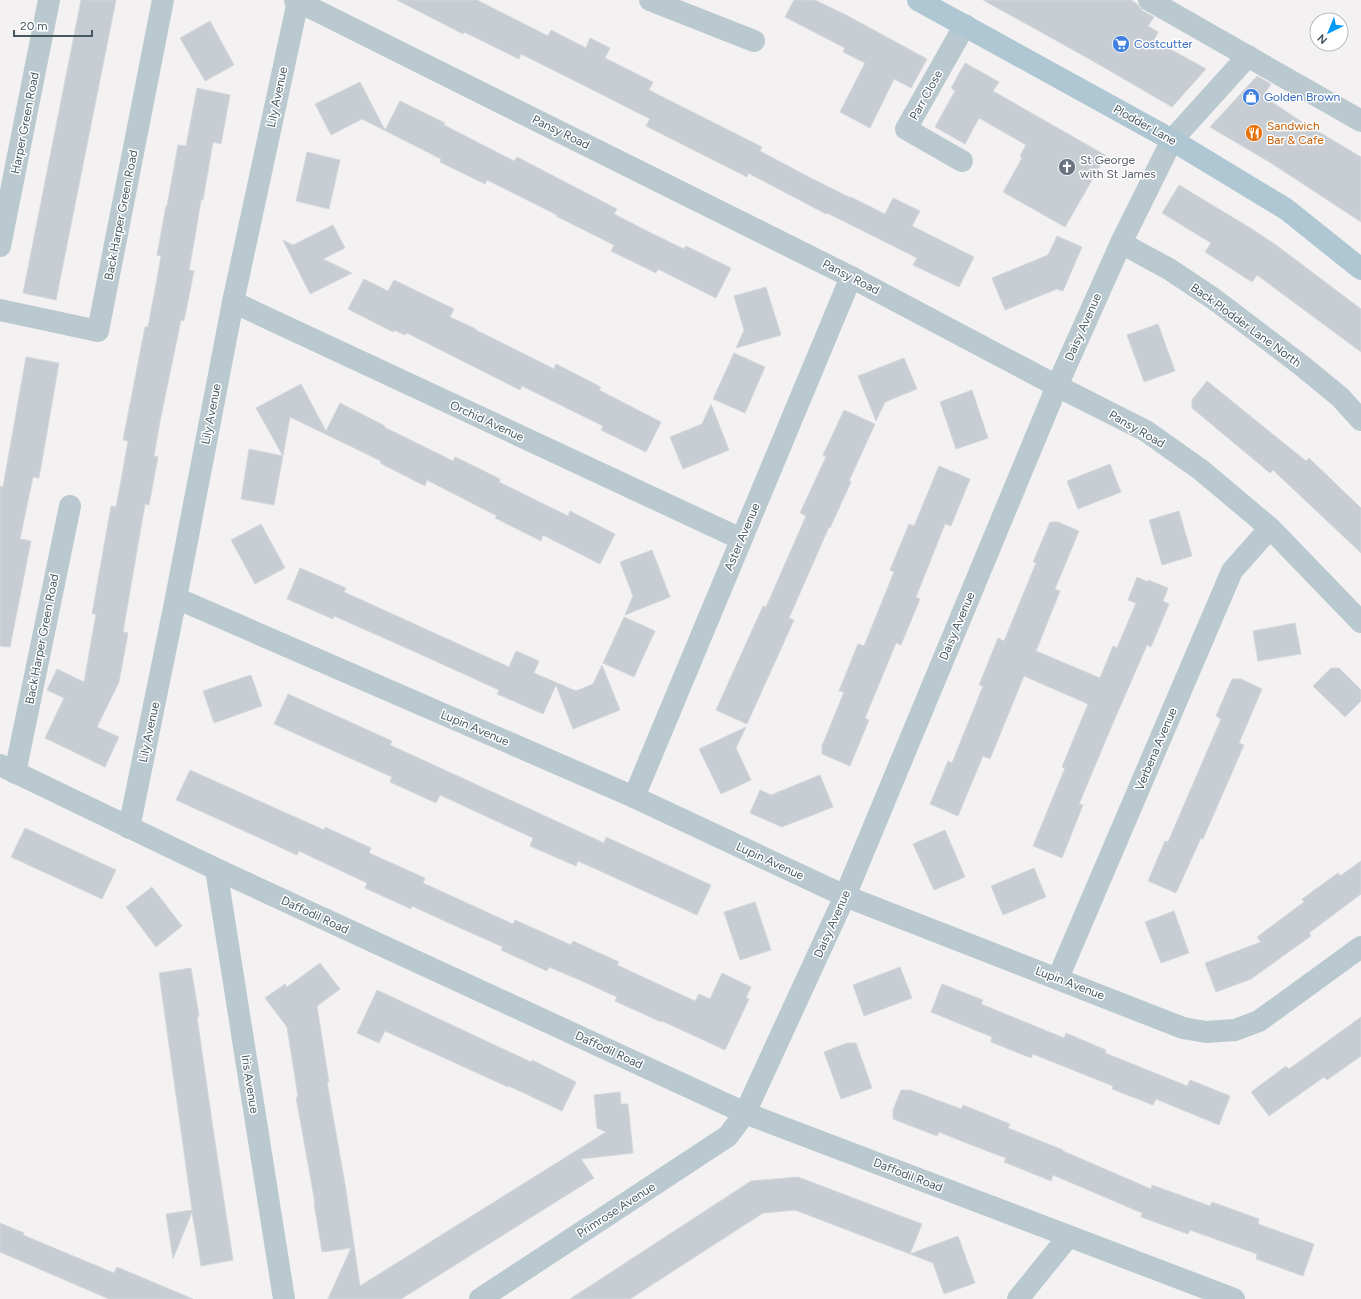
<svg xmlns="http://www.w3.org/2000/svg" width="1361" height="1299" viewBox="0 0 1361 1299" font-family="Figtree,sans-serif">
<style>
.building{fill:#c7cdd2;stroke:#d4d8dd}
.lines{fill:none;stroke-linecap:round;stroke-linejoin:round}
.minor{stroke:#bac9cf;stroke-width:22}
.major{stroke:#aec7d3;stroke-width:22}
.labels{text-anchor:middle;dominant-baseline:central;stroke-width:3;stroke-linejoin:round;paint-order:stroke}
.shop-label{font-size:12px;fill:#366cbe;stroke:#fff;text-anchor:start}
.street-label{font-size:12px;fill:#465961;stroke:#fff}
.food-label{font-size:12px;fill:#c56008;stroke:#fff;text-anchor:start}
.worship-label{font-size:12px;fill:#5b616d;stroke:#fff;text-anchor:start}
</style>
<rect width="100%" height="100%" fill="#f3f1f1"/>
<g class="building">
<path d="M 81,0 L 116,0 L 56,300 L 23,293 Z"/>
<path d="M 397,0 L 477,0 L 548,36 L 551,30 L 586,48 L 590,38 L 610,48 L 605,58 L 653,82 L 649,90 L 762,147 L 760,151 L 805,175 L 851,198 L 851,197 L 885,214 L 893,198 L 920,211 L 912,226 L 974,257 L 959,287 L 913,265 L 917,258 L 827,213 L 826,214 L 748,173 L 747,177 L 646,126 L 650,119 L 593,90 L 521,54 L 519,59 L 464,32 L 463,34 Z"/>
<path d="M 794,0 L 815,0 L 846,15 L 927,59 L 911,88 L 894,79 L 870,128 L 840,112 L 865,63 L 843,52 L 845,48 L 785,17 Z"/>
<path d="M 983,0 L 1131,0 L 1137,4 L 1143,11 L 1154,17 L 1148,26 L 1158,32 L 1154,40 L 1206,69 L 1172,107 L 1093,61 Z"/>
<path d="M 210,21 L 234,65 L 205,81 L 180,38 Z"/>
<path d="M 965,63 L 999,82 L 993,91 L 1105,155 L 1101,161 L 1103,161 L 1065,227 L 1003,192 L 1022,158 L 1020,156 L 1026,145 L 979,118 L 965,144 L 935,127 L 955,91 L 951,88 Z"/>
<path d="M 1257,76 L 1271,84 L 1263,96 L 1299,120 L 1361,157 L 1361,222 L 1271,163 L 1210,127 Z"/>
<path d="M 360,82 L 385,130 L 400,101 L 445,123 L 444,125 L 514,161 L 517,157 L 617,209 L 614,214 L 649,232 L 684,249 L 686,246 L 731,268 L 716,298 L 658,269 L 656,273 L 611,251 L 614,245 L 556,216 L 557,215 L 487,180 L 485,184 L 440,162 L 441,159 L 362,119 L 331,135 L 315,104 Z"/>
<path d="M 197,88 L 230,95 L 221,144 L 213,142 L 203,200 L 201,200 L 195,237 L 189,270 L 194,271 L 184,321 L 181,320 L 160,421 L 154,456 L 158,457 L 149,505 L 145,504 L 123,632 L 128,633 L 119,682 L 97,727 L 119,737 L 105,767 L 45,738 L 64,698 L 47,690 L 57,669 L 84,682 L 96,614 L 92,614 L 111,506 L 116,507 L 122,475 L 128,441 L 123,440 L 145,327 L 148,327 L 155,290 L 161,256 L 157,255 L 166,206 L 167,206 L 178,145 L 186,146 Z"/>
<path d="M 307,152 L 340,160 L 329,209 L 296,201 Z"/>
<path d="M 1179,185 L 1252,229 L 1276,245 L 1361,309 L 1361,352 L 1257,275 L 1252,282 L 1205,252 L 1211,243 L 1162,213 Z"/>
<path d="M 333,225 L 345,248 L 323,259 L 352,273 L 310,294 L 283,240 L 293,245 Z"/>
<path d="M 1057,236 L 1082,247 L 1063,291 L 1057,289 L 1005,310 L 992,278 L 1048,255 Z"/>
<path d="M 364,279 L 388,291 L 394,280 L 454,309 L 450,317 L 476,329 L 476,330 L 554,369 L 556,364 L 601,387 L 599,390 L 661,422 L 646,452 L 601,430 L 603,426 L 522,386 L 520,390 L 407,333 L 405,335 L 394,330 L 393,332 L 348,309 Z"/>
<path d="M 766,287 L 781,335 L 736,348 L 744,330 L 734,296 Z"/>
<path d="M 1158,324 L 1175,371 L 1144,382 L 1127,335 Z"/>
<path d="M 734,353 L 765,367 L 745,413 L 713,399 Z"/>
<path d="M 26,357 L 59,363 L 39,478 L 33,477 L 20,539 L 31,541 L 10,647 L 0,646 L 0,486 L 3,487 Z"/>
<path d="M 904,358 L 917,389 L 885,402 L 876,421 L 858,376 Z"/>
<path d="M 1207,381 L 1306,461 L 1309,458 L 1361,508 L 1361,553 L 1273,470 L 1270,473 L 1192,408 L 1192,400 Z"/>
<path d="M 301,384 L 326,431 L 340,403 L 385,426 L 384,427 L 453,461 L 455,457 L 478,468 L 500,479 L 499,482 L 568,516 L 570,511 L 615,534 L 600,564 L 543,535 L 541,541 L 495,518 L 497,516 L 427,480 L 425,486 L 380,463 L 381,461 L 290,417 L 274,505 L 241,499 L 249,449 L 283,456 L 256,408 Z"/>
<path d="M 972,390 L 988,438 L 956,449 L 940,402 Z"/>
<path d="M 711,404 L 729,450 L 683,469 L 670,437 L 702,424 Z"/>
<path d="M 844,410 L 875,424 L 849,481 L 851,482 L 830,528 L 829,527 L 789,618 L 794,620 L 747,724 L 716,710 L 763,606 L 766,607 L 806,516 L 800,513 L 826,457 L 823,455 Z"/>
<path d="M 1110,464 L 1121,492 L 1078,509 L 1067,481 Z"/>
<path d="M 939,466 L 970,479 L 951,526 L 945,524 L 916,597 L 920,599 L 901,645 L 896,643 L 865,718 L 869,720 L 850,766 L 822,754 L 822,746 L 844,692 L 839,691 L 858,644 L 864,646 L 894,572 L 890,570 L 909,524 L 914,526 Z"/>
<path d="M 1179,511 L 1192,556 L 1162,565 L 1149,520 Z"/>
<path d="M 1050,522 L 1058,522 L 1079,531 L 1055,589 L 1060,591 L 1036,651 L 1100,678 L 1113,646 L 1117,648 L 1136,603 L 1128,600 L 1137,577 L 1148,582 L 1148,580 L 1168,588 L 1163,601 L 1169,604 L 1151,647 L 1147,645 L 1113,723 L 1079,804 L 1083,805 L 1062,858 L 1033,846 L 1065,768 L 1062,767 L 1088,704 L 1024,676 L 990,759 L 983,756 L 958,816 L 930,804 L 948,761 L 952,763 L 983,686 L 979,685 L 998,638 L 1004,641 L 1036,563 L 1033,562 Z"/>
<path d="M 261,524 L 285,568 L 255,584 L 231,540 Z"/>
<path d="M 652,550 L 670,597 L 625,615 L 633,596 L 620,562 Z"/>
<path d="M 300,568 L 346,588 L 344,592 L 509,667 L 516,651 L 539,661 L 534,673 L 576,691 L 593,684 L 602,665 L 620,710 L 573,729 L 556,685 L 543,714 L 497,694 L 499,690 L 411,650 L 334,616 L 333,619 L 287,599 Z"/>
<path d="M 624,617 L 655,631 L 634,677 L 603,663 Z"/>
<path d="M 1295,623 L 1301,654 L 1258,661 L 1253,631 Z"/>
<path d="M 1331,668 L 1339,668 L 1361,690 L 1361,701 L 1345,717 L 1313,686 Z"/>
<path d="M 251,675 L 262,706 L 214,723 L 203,691 Z"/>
<path d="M 1232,679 L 1241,679 L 1262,689 L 1239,743 L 1244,745 L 1203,839 L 1201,838 L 1176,893 L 1148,881 L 1165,841 L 1168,842 L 1221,719 L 1216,716 Z"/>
<path d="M 288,694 L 392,741 L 390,745 L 604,843 L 606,837 L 711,885 L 697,915 L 578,861 L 576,866 L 530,846 L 533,838 L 440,795 L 436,803 L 390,782 L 392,777 L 274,724 Z"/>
<path d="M 746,727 L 736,748 L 751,780 L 721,794 L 699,749 Z"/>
<path d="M 190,770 L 324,830 L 325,827 L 371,848 L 369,853 L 425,878 L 423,883 L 513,924 L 515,920 L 571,945 L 573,941 L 619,962 L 617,965 L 695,1001 L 699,994 L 710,999 L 722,973 L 751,987 L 746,998 L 749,999 L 725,1050 L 662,1021 L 661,1022 L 615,1001 L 617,997 L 582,981 L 549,967 L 547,971 L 501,950 L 503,947 L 449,923 L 412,906 L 411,909 L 365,888 L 367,883 L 299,851 L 297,855 L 176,800 Z"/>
<path d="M 820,775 L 833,807 L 782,827 L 750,813 L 760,790 L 771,795 Z"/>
<path d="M 25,828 L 116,870 L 102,899 L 11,857 Z"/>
<path d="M 945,830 L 965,877 L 934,890 L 913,844 Z"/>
<path d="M 1361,861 L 1361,894 L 1309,933 L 1311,936 L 1251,979 L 1216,992 L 1205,963 L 1261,942 L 1257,937 L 1304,902 L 1302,899 L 1338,873 L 1340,876 Z"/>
<path d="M 1034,868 L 1046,897 L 1003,915 L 991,886 Z"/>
<path d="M 152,887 L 182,926 L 156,947 L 126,907 Z"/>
<path d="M 755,902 L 771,950 L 740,960 L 724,912 Z"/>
<path d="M 1174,911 L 1189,953 L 1161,963 L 1145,922 Z"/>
<path d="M 320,963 L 340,989 L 317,1006 L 329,1082 L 327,1082 L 346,1190 L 360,1286 L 606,1132 L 597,1128 L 594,1095 L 620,1092 L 621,1104 L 628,1104 L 633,1153 L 581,1159 L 594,1178 L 401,1299 L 328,1299 L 351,1248 L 322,1252 L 314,1203 L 315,1203 L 296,1097 L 298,1097 L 287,1027 L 265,998 L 285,984 L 287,987 Z"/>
<path d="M 900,967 L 912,998 L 864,1016 L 853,985 Z"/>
<path d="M 191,968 L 199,1016 L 197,1017 L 214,1135 L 233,1260 L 201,1266 L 192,1212 L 173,1259 L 166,1214 L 192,1210 L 159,973 Z"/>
<path d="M 942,984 L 983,1000 L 981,1004 L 1064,1038 L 1066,1033 L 1106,1050 L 1105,1053 L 1187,1086 L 1190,1080 L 1230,1096 L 1219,1125 L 1156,1099 L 1153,1105 L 1112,1089 L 1113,1086 L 1033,1054 L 1031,1058 L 991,1042 L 992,1037 L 931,1012 Z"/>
<path d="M 377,990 L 531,1062 L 532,1060 L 576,1082 L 562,1111 L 509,1086 L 508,1087 L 385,1031 L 379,1043 L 357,1033 Z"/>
<path d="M 1361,1017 L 1361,1056 L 1327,1080 L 1324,1077 L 1269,1116 L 1251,1092 L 1286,1066 L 1289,1069 Z"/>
<path d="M 847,1043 L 856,1043 L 872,1088 L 841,1099 L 824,1052 Z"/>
<path d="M 901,1090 L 910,1090 L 961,1109 L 963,1105 L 1010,1124 L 1008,1128 L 1063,1150 L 1063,1151 L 1151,1189 L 1152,1185 L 1210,1206 L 1212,1202 L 1259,1219 L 1258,1224 L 1314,1244 L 1303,1276 L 1256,1259 L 1257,1254 L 1190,1230 L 1188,1234 L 1141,1217 L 1142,1213 L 1053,1175 L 1051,1181 L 1004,1162 L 1006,1158 L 974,1146 L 939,1132 L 937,1136 L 893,1119 L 893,1110 Z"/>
<path d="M 798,1177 L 922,1224 L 910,1254 L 795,1210 L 763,1213 L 630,1299 L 570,1299 L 751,1181 Z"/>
<path d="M 0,1223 L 24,1233 L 23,1235 L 114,1273 L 117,1267 L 193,1299 L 109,1299 L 0,1252 Z"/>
<path d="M 958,1236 L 975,1283 L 944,1294 L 933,1263 L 910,1254 Z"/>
</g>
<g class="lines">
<g class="minor">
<path d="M 295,0 L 851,277 L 1057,386 L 1146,431 L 1201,470 L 1270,528 L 1361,622"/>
<path d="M 650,0 L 754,41"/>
<path d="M 1149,0 L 1361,121"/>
<path d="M 962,161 L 906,129 L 965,25"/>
<path d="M 1121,243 L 1169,269 L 1214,299 L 1301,365 L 1340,397 L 1361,420"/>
<path d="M 0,246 L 49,0"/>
<path d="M 233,302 L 741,539"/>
<path d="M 0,310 L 98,331 L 163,0"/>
<path d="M 176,598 L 634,797 L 845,896 L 1183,1028 L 1206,1032 L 1235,1030 L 1259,1021 L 1361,947"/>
<path d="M 0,765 L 216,869 L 745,1113 L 1234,1299"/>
<path d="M 15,773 L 70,506"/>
<path d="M 634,797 L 851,277"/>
<path d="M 129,828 L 176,598 L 233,302 L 298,1"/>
<path d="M 216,869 L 284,1299"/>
<path d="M 1058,978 L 1232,571 L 1270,528"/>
<path d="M 480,1299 L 728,1136 L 745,1113 L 845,896 L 1057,386 L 1121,243 L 1172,140 L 1248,56"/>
<path d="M 1018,1299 L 1068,1237"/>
</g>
<path class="major" d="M 918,0 L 1172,140 L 1286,209 L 1361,269"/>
</g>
<defs>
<symbol id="supermarket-disc" viewBox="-11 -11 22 22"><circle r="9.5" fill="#3f7fe0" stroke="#fff"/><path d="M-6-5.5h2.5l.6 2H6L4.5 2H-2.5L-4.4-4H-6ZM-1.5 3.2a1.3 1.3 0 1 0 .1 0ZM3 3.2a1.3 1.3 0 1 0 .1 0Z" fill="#fff"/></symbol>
<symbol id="shop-disc" viewBox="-11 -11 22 22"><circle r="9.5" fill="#3f7fe0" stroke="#fff"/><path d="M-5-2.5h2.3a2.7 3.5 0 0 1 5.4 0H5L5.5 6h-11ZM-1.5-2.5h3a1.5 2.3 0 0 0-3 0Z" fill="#fff"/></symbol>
<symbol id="restaurant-disc" viewBox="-11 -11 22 22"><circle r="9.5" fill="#e8710a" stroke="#fff"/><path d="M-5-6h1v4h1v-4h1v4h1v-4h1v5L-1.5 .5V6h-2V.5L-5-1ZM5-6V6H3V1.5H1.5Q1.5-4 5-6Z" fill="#fff"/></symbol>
<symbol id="church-disc" viewBox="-11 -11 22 22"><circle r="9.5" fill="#6b7280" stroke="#fff"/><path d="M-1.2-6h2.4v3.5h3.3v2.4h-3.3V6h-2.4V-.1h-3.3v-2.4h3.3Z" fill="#fff"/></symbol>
</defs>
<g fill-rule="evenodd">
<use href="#supermarket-disc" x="1111" y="34" width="20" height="20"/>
<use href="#shop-disc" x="1241" y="87" width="20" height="20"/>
<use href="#restaurant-disc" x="1244" y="123" width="20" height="20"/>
<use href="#church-disc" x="1057" y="157" width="20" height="20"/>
</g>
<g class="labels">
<g class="shop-label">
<text x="1134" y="44">Costcutter</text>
<text x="1264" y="97">Golden Brown</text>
</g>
<g class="street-label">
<text transform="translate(926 95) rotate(-61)">Parr Close</text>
<text transform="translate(277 97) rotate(-78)">Lily Avenue</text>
<text transform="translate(25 123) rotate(-79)">Harper Green Road</text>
<text transform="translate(1145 125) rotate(29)">Plodder Lane</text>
<text transform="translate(561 132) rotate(26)">Pansy Road</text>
<text transform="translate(121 215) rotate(-79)">Back Harper Green Road</text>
<text transform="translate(851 277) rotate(27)">Pansy Road</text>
<text transform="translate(1246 325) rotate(36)">Back Plodder Lane North</text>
<text transform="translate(1083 327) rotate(-66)">Daisy Avenue</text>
<text transform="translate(211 414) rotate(-79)">Lily Avenue</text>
<text transform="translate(487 421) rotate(25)">Orchid Avenue</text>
<text transform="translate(1137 429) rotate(30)">Pansy Road</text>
<text transform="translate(742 537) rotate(-67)">Aster Avenue</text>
<text transform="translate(957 626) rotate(-67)">Daisy Avenue</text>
<text transform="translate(42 639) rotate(-79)">Back Harper Green Road</text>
<text transform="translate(475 728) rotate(23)">Lupin Avenue</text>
<text transform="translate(149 732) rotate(-78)">Lily Avenue</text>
<text transform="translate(1156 749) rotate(-67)">Verbena Avenue</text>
<text transform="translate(770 861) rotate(25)">Lupin Avenue</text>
<text transform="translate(315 915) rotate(25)">Daffodil Road</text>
<text transform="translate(832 924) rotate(-66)">Daisy Avenue</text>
<text transform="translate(1070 983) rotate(21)">Lupin Avenue</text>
<text transform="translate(609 1050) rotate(25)">Daffodil Road</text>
<text transform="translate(250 1084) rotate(81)">Iris Avenue</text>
<text transform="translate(908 1175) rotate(21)">Daffodil Road</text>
<text transform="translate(616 1210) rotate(-33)">Primrose Avenue</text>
</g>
<g class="food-label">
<text x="1267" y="126">Sandwich<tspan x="1267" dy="14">Bar &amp; Cafe</tspan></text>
</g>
<g class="worship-label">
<text x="1080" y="160">St George<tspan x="1080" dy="14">with St James</tspan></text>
</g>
</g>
<g transform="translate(1329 32) rotate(223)"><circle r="19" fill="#ffffff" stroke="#b5bdc0"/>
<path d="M0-3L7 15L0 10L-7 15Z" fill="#039afb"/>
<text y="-6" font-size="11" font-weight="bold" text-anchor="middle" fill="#465961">N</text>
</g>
<path d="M14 30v6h78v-6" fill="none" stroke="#465961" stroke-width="2"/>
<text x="20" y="30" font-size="12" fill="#465961" stroke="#ffffff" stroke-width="3" paint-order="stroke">20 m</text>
</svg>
